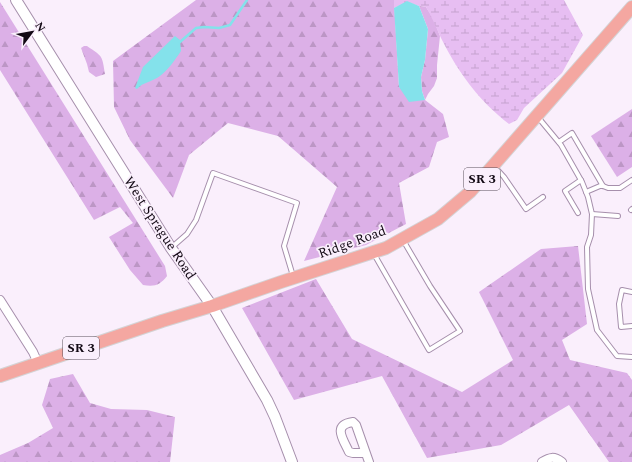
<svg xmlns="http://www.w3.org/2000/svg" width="632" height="462" viewBox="0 0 632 462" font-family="Spectral,serif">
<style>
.forest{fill:url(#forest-firs)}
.wetland{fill:url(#wetland-marsh)}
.water{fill:#84e2eb}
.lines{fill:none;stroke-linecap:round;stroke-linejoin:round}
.stream{stroke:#84e2eb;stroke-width:2.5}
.service-casing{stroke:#a68fac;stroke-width:6}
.minor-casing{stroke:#a68fac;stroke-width:10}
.tertiary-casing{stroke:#a68fac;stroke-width:12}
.primary-casing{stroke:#d4d3d5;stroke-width:14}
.service{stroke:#fff;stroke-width:4}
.minor{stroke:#fff;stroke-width:8}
.tertiary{stroke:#fff;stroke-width:10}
.primary{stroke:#f4a7a1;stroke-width:12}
.labels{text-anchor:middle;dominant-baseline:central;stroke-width:3.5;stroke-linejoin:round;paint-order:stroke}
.shield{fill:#faeffc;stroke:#584e5a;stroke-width:1}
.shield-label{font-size:13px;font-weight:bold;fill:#120914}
.street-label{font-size:14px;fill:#120914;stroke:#faeffc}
</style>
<defs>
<pattern id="forest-firs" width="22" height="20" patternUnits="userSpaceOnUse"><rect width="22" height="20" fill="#dcb0e7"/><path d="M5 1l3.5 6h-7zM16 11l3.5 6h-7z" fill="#bc96c5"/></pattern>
<pattern id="wetland-marsh" width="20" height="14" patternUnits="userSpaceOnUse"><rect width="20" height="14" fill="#e7bef2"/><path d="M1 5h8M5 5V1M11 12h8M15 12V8" fill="none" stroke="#c5a2cf"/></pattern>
</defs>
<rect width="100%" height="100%" fill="#faeffc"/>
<g class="forest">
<path d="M 196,0 L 394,0 L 399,87 L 425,100 L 422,91 L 421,77 L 425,60 L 428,29 L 419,6 L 426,7 L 433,18 L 440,36 L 437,65 L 437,78 L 434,86 L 428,94 L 425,100 L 443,114 L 449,137 L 437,142 L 429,167 L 399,183 L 406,224 L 366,245 L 304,261 L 337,187 L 278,136 L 228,123 L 189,155 L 173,198 L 130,140 L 114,107 L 113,61 Z"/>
<path d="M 0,2 L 165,266 L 167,276 C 160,285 155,287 143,285 L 130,270 L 109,237 L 133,223 L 120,207 L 94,220 L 0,70 Z"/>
<path d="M 84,46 L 87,46 C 103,57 102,55 105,74 L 96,77 L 89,72 L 87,64 L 81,48 Z"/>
<path d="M 632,109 L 632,167 L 617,177 L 591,136 Z"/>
<path d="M 578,246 L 587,324 L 562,340 L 570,360 L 627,373 L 632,380 L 632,462 L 609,462 L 569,405 L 501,445 L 427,458 L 382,376 L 294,400 L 242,308 L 316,279 L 352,339 L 462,392 L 513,360 L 479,292 L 541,249 Z"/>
<path d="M 73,374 L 90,403 L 111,409 L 147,410 L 175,417 L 170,462 L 0,462 L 0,455 L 28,443 L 53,428 L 42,405 L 50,379 Z"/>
</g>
<path class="wetland" d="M 394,0 L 564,0 L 583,35 L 562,73 L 524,108 L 517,120 L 509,124 C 478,100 458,72 441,38 C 436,27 432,17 426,7 L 419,6 L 407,2 L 394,8 Z"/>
<g class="water">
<path d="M 407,1 L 419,6 L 428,29 L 425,60 L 421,77 L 422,91 L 425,100 L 409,102 L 399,87 L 394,8 Z"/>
<path d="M 175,36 L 180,40 L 181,51 C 175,60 168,70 160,76 C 152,82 143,82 137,89 L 135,88 L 143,67 Z"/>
</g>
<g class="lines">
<path class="stream" d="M 180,42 L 196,28 L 204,27 L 219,28 L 230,25 L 247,0"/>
<defs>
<g id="service">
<path d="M 537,116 L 561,145 L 582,182 L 588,197 L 592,214 L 591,235 L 587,247 L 588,289 L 597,330 L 617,356 L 632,357"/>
<path d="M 559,142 L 572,133 L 603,186"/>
<path d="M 494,166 L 504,177 L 526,209 L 543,197"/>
<path d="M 586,192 L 600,186 L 603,186 L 608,188 L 620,188 L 632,180"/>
<path d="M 631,210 L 632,209"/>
<path d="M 578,213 L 565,191 L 581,180"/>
<path d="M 592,214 L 618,216"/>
<path d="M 171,248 L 187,234 L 196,220 L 213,173 L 297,203 L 284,246 L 293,276"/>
<path d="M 374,254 L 429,350 L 460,331 L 430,286 L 403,240"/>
<path d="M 632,292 L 622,290 L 619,304 L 621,327 L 632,326"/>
</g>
<g id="minor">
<path d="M 0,300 L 33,352 L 38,363"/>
<path d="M 365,453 L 353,453 L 349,452 C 343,439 332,425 353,422 L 356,425 L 369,462"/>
<path d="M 542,462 C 550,457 554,456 562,462"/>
</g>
<path id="tertiary" d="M 16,0 L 171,248 L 212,306 L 267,400 L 275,417 L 292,462"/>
<path id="primary" d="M 0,376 L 162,321 L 212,306 L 281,282 L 386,248 L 438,219 L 470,192 L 632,7"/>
</defs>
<use href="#service" class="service-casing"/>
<use href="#minor" class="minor-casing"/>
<use href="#tertiary" class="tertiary-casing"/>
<use href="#primary" class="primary-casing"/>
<use href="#service" class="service"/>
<use href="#minor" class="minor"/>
<use href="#tertiary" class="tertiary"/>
<use href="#primary" class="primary"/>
</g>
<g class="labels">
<g class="shield">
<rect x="464" y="168" width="36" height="22" rx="3"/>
<rect x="63" y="337" width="36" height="22" rx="3"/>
</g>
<g class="shield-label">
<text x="482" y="179">SR 3</text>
<text x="81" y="348">SR 3</text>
</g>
<g class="street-label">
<text transform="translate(160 228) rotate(57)">West Sprague Road</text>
<text transform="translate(352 242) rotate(-20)">Ridge Road</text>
</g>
</g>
<g transform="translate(32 32) rotate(58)" stroke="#faeffc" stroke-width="3" paint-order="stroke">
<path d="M0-3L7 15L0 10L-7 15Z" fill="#120914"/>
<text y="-6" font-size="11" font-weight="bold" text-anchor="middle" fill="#120914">N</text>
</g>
</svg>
